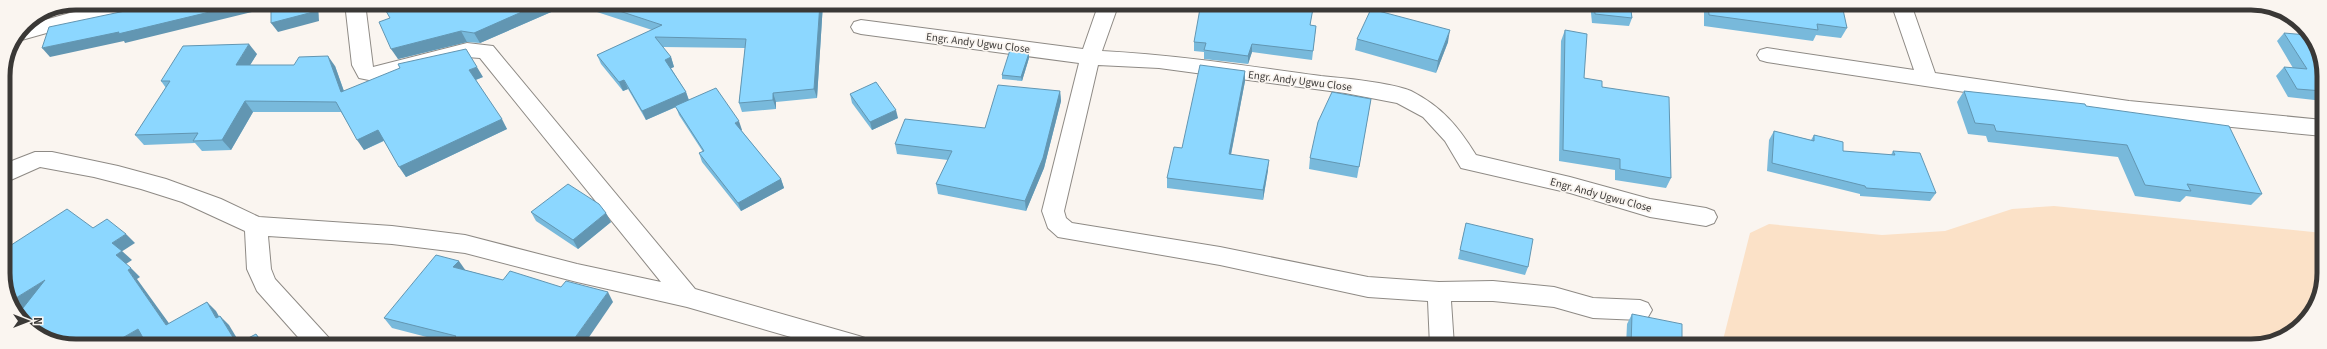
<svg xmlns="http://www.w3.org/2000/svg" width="2327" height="349" viewBox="0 0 2327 349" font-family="'Source Sans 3',sans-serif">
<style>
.green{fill:#fbe1c7}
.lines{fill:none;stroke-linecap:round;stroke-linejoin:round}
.minor-casing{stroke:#8e8a85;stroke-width:2}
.minor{fill:#fff;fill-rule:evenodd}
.wall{fill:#78b9db}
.shaded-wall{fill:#6296b2}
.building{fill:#8cd7ff;stroke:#6296b2}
.labels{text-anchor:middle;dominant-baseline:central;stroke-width:3.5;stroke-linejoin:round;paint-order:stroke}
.street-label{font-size:11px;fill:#3a3836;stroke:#faf5f0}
.rim{fill:none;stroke:#3a3836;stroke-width:5}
</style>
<rect width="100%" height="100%" fill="#faf5f0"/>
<path class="green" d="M 2054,206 L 2323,233 L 2323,282 L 2299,328 L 2251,346 L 1726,346 L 1723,340 L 1750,233 L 1769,224 L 1882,235 L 1945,231 L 2012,209 Z"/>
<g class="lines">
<defs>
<g id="minor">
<path d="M 106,3 L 139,3 L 136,8 L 18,41 L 14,40 L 23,26 Z"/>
<path d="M 345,3 L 365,3 L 373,67 L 467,43 L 493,46 L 695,289 L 859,336 L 868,339 L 871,346 L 822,346 L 687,307 L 577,282 L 465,253 L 392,244 L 268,236 L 271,269 L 275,279 L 329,338 L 332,345 L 305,345 L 257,291 L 247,269 L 245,231 L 182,202 L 141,189 L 94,177 L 40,167 L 4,183 L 4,164 L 35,152 L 52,152 L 118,166 L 166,179 L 221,199 L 259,217 L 392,226 L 465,235 L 577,264 L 661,282 L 480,58 L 467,57 L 374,81 L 359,78 L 352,65 Z"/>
<path d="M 1099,3 L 1119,3 L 1102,51 C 1176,55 1248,66 1321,76 C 1343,78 1393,83 1411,91 C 1442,107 1458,126 1476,155 L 1570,177 L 1650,199 L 1706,208 L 1714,211 L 1717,217 L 1714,223 L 1706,226 L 1650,217 L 1570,193 L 1461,168 L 1445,141 L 1423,117 L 1397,103 L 1345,93 L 1159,68 L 1098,65 L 1064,211 L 1066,218 L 1072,223 L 1220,247 L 1368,277 L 1439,282 L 1493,281 L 1554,287 L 1593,298 L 1640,300 L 1648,303 L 1652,310 L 1648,317 L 1640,320 L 1593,318 L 1554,307 L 1493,301 L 1451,301 L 1454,346 L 1430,346 L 1428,301 L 1368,297 L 1220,265 L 1058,237 L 1048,228 L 1042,211 L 1079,63 L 861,34 L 854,32 L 851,27 L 854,22 L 861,20 L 1083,49 Z"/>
<path d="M 1891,3 L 1911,4 L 1935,73 L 2129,101 L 2323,120 L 2323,136 L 2129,117 L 1767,62 L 1760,60 L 1757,55 L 1760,50 L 1767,48 L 1914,70 Z"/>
</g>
</defs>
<use href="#minor" class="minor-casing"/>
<use href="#minor" class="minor"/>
</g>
<g class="wall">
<path d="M 407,3 L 564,3 L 565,6 L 480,43 L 467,42 L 398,59 L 390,18 Z"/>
<path d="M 593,3 L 666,3 L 749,5 L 749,3 L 823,3 L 817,98 L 776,102 L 776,109 L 742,112 L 739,103 L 745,48 L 662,47 L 671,57 L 674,67 L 671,68 L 686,92 L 689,100 L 742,130 L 741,130 L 781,179 L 784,188 L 741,211 L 702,162 L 699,153 L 703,152 L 679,115 L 676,107 L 646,120 L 628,89 L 623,91 L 601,64 L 597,55 L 652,30 L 597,12 Z"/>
<path d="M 1231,3 L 1314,3 L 1310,25 L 1316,26 L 1312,60 L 1252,52 L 1248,64 L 1204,59 L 1204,52 L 1194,51 L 1194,42 L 1231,6 Z"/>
<path d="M 1590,3 L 1630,3 L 1632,18 L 1629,26 L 1592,23 Z"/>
<path d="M 1704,3 L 1831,3 L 1847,28 L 1841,38 L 1816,35 L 1813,41 L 1704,26 Z"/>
<path d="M 1565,30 L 1584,78 L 1602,87 L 1671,178 L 1666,188 L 1615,180 L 1615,170 L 1559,161 L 1561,41 Z"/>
<path d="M 2284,33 L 2323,61 L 2323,101 L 2288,97 L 2276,76 L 2284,67 L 2293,68 L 2277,41 Z"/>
<path d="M 1357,39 L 1448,42 L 1436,73 L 1355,50 Z"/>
<path d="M 1029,53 L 1029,58 L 1022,81 L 1002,79 L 1002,75 Z"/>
<path d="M 257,54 L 250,65 L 335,66 L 344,91 L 483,77 L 476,80 L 507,129 L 406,177 L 384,141 L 364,150 L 341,112 L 253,112 L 231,150 L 202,151 L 195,143 L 144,145 L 135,135 L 166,88 L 161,81 Z"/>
<path d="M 1245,71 L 1245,81 L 1231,155 L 1268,170 L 1263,200 L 1167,188 L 1167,178 L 1182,148 Z"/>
<path d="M 1060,91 L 1061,101 L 1044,168 L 1026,211 L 938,194 L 936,184 L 948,160 L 897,154 L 895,144 L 985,128 Z"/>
<path d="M 1964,91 L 2086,106 L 2262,194 L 2251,205 L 2186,196 L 2180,202 L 2135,196 L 2118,157 L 1988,142 L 1986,136 L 1968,134 L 1957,102 Z"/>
<path d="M 850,94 L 898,118 L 872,130 L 852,103 Z"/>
<path d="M 1371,99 L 1357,178 L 1309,169 L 1310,158 Z"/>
<path d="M 1774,131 L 1811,140 L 1814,135 L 1843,151 L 1891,155 L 1893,151 L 1936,193 L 1930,201 L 1860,196 L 1860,194 L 1767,171 L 1769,140 Z"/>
<path d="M 531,212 L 611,222 L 578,249 L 536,221 Z"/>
<path d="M 1466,223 L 1528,267 L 1525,275 L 1458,259 Z"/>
<path d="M 465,270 L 503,280 L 613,302 L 450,343 L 392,328 L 384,318 Z"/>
<path d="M 1632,314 L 1682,344 L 1687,346 L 1626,346 L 1627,324 Z"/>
</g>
<g class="shaded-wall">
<path d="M 247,3 L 275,3 L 277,6 L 125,43 L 124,41 L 50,57 L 42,48 Z"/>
<path d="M 313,3 L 318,3 L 319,21 L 278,32 L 271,23 Z"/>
<path d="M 542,3 L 564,3 L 565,6 L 480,43 L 474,33 Z"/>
<path d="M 820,3 L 823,3 L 817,98 L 814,89 Z"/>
<path d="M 1450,30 L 1448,42 L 1436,73 L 1438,61 Z"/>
<path d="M 461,31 L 467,42 L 398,59 L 391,49 Z"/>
<path d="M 249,44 L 257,54 L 244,75 L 236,65 Z"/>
<path d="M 1252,44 L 1252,52 L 1248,64 L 1248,56 Z"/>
<path d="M 1029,53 L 1029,58 L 1022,81 L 1021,77 Z"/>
<path d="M 328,56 L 335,66 L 348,103 L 341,92 Z"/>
<path d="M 671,57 L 674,67 L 669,69 L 665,60 Z"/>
<path d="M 477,67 L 483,77 L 475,80 L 469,70 Z"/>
<path d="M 1245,71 L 1245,81 L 1229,164 L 1229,154 Z"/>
<path d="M 624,80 L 628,89 L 623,91 L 619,82 Z"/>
<path d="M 1060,91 L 1061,101 L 1044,168 L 1026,211 L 1025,201 Z"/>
<path d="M 686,92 L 689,101 L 646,120 L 642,111 Z"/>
<path d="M 773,93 L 776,102 L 776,109 L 773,100 Z"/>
<path d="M 245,101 L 253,112 L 231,150 L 222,140 Z"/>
<path d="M 896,110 L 898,118 L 872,130 L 870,122 Z"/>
<path d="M 502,119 L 507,129 L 406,177 L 399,167 Z"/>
<path d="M 739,121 L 742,130 L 738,132 L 735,123 Z"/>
<path d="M 378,130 L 385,140 L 364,150 L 357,140 Z"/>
<path d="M 1269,160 L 1268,170 L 1263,200 L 1263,190 Z"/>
<path d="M 781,179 L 784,188 L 741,211 L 738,203 Z"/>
<path d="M 606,213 L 611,222 L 578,249 L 573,240 Z"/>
<path d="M 126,234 L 135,243 L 121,252 L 112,243 Z"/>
<path d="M 122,251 L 132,260 L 126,264 L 116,255 Z"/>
<path d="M 459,261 L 466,271 L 453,267 Z"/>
<path d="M 131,268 L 140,277 L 137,279 L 176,333 L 166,325 L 128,270 Z"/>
<path d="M 45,280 L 55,289 L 18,312 L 11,301 Z"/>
<path d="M 608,292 L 613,302 L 583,346 L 569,346 Z"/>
<path d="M 207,302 L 216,311 L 225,327 L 216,318 Z"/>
<path d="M 220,316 L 229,325 L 241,345 L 237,344 Z"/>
<path d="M 138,329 L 148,338 L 135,345 L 110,345 Z"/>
<path d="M 256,334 L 264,343 L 266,345 L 263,345 Z"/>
<path d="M 100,342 L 105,345 L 94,345 Z"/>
</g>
<g class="building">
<path d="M 158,3 L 247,3 L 118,34 L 119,32 L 42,48 L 49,27 L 144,7 Z"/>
<path d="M 271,3 L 313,3 L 313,12 L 271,23 Z"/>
<path d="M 407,3 L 542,3 L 474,33 L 461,31 L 391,49 L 379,22 L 390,18 L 386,11 Z"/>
<path d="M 595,3 L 749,5 L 749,3 L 820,3 L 814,89 L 773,93 L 773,100 L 739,103 L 746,39 L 655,37 L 671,57 L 665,60 L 686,92 L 642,111 L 624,80 L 619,82 L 597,55 L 662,25 Z"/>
<path d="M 1201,3 L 1231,6 L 1231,3 L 1314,3 L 1310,25 L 1316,26 L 1313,51 L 1252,44 L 1248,56 L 1204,50 L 1206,43 L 1194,42 Z"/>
<path d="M 1594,3 L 1630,3 L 1632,18 L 1595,14 Z"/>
<path d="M 1708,3 L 1831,3 L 1842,5 L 1847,28 L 1817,24 L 1818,30 L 1709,15 Z"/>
<path d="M 1371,9 L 1450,30 L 1438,61 L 1357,39 Z"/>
<path d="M 1565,30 L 1587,34 L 1584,78 L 1602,81 L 1602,87 L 1669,97 L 1671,178 L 1620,169 L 1620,159 L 1563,150 Z"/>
<path d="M 2284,33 L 2307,35 L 2323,61 L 2323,91 L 2297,89 L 2284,67 L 2307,69 Z"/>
<path d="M 249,44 L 236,65 L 294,65 L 299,57 L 328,56 L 341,92 L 400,68 L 398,64 L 466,49 L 477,67 L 469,70 L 502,119 L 399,167 L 378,130 L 357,140 L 336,102 L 245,101 L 222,140 L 193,141 L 198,133 L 135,135 L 170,81 L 161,81 L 183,46 Z"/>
<path d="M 1010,50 L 1029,53 L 1021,77 L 1002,75 Z"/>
<path d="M 1200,65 L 1245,71 L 1229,154 L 1269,160 L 1263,190 L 1167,178 L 1174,147 L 1182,148 Z"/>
<path d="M 876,82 L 896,110 L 870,122 L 850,94 Z"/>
<path d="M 998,85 L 1060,91 L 1043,158 L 1025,201 L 936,184 L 952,151 L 895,144 L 905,119 L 985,128 Z"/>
<path d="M 716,88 L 739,121 L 735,123 L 781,179 L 738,203 L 699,153 L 704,151 L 675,106 Z"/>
<path d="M 1964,91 L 2085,104 L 2086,106 L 2229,126 L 2262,194 L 2187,184 L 2191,191 L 2145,185 L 2127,145 L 1996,131 L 1994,125 L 1975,123 Z"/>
<path d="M 1332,92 L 1371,99 L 1359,167 L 1310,158 L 1318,122 Z"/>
<path d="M 1774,131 L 1814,141 L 1814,135 L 1843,142 L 1843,151 L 1895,155 L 1893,151 L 1920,153 L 1936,193 L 1866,188 L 1865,186 L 1772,163 Z"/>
<path d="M 568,184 L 599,204 L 606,213 L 573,240 L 531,212 Z"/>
<path d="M 67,209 L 93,228 L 107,219 L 126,234 L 112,243 L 122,251 L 116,255 L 131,268 L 128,270 L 166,325 L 207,302 L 216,318 L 220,316 L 237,344 L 256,334 L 263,345 L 147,345 L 138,329 L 110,345 L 103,345 L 100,342 L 94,345 L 67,345 L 28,328 L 19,313 L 45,280 L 11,301 L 5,292 L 5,249 Z"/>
<path d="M 1466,223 L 1533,239 L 1528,267 L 1460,250 Z"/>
<path d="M 436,255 L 459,261 L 453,267 L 503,280 L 510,271 L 561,287 L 566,281 L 608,292 L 569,346 L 448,346 L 456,336 L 384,318 Z"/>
<path d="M 1632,314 L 1682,324 L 1682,344 L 1687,345 L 1687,346 L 1631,346 Z"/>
</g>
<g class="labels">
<g class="street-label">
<text transform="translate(978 43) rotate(7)">Engr. Andy Ugwu Close</text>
<text transform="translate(1300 81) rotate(7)">Engr. Andy Ugwu Close</text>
<text transform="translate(1601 195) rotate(15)">Engr. Andy Ugwu Close</text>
</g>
</g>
<path d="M0 0H2327V349H0ZM76 10H2251A66 66 0 0 1 2317 76V273A66 66 0 0 1 2251 339H76A66 66 0 0 1 10 273V76A66 66 0 0 1 76 10Z" fill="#faf5f0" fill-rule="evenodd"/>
<path class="rim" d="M76 10H2251A66 66 0 0 1 2317 76V273A66 66 0 0 1 2251 339H76A66 66 0 0 1 10 273V76A66 66 0 0 1 76 10Z"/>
<g transform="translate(28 321) rotate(90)" stroke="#faf5f0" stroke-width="3" paint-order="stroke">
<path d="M0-3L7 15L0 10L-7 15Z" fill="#3a3836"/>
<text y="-6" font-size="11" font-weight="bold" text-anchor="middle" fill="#3a3836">N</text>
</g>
</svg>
